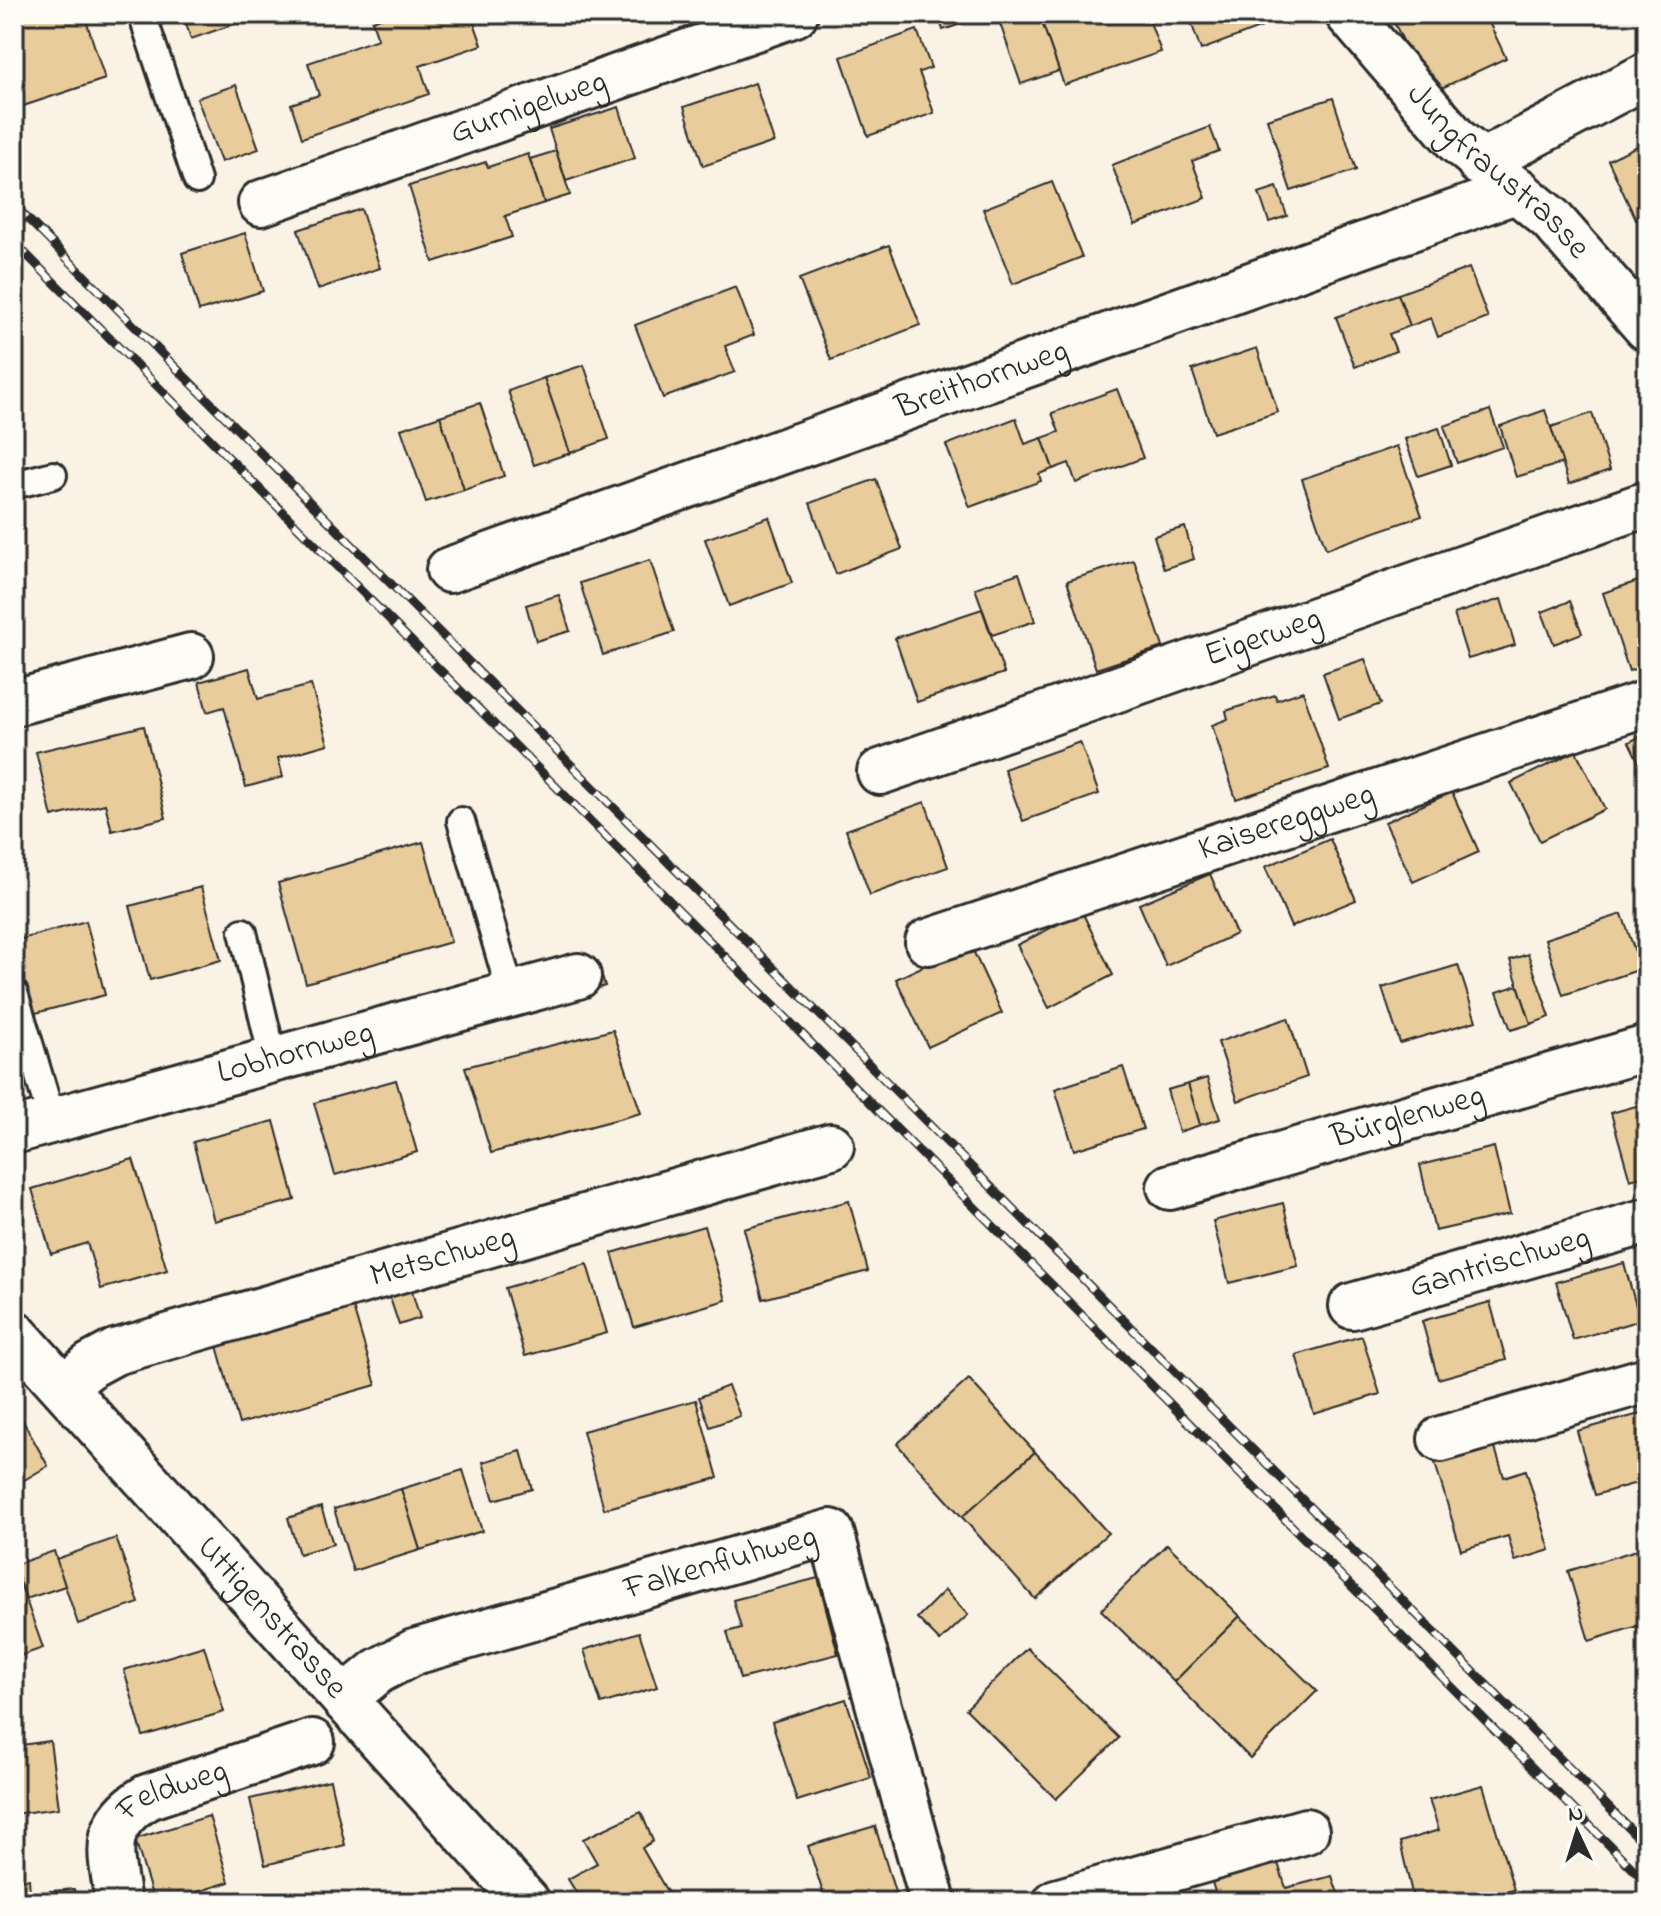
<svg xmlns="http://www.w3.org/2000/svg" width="1661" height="1916" viewBox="0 0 1661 1916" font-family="'Indie Flower',sans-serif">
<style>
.building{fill:#e8cc9c;stroke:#2b2b2b;stroke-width:2}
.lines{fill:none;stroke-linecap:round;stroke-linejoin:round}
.service-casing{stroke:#2b2b2b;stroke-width:32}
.minor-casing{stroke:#2b2b2b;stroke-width:50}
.service{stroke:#fdfcf7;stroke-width:26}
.minor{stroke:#fdfcf7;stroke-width:44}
.rail-casing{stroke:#2b2b2b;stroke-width:9}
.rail{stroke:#fdfcf7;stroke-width:6;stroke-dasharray:18;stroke-linecap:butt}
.labels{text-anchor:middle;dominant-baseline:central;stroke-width:8;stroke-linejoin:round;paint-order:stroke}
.street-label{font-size:34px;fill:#2b2b2b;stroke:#fdfcf7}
</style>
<rect width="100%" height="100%" fill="#f9f2e5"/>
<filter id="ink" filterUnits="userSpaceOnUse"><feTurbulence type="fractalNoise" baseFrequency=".0125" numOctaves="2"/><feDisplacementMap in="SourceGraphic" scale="16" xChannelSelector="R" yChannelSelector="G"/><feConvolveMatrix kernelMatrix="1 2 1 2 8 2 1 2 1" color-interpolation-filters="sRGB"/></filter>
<g filter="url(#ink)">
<g class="building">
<path d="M 14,14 L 84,14 L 105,79 L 14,109 Z"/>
<path d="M 183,14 L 263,14 L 191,39 Z"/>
<path d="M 392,14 L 471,14 L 482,45 L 420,66 L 429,94 L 302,138 L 291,104 L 319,95 L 308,63 L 378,39 L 372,21 Z"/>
<path d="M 938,14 L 958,14 L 961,24 L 943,30 Z"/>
<path d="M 1039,14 L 1147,14 L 1161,52 L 1064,85 Z"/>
<path d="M 1039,14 L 1059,71 L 1021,84 L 997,15 Z"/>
<path d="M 1188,14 L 1257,14 L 1262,27 L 1201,50 Z"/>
<path d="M 1390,14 L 1485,14 L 1506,58 L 1429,94 Z"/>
<path d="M 917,30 L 931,68 L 919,72 L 934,113 L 868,136 L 841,57 Z"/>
<path d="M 755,83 L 774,142 L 703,166 L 684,107 Z"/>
<path d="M 236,85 L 259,149 L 221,162 L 197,98 Z"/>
<path d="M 1333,98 L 1356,170 L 1291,191 L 1267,119 Z"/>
<path d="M 619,107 L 635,158 L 566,181 L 549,129 Z"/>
<path d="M 1210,127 L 1219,151 L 1192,161 L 1206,198 L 1135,225 L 1112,165 Z"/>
<path d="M 1647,141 L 1647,215 L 1636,220 L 1608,160 Z"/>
<path d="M 556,151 L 570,195 L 544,203 L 530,159 Z"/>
<path d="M 528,154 L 544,203 L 505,216 L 512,237 L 433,262 L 409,186 L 486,162 L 488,167 Z"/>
<path d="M 1052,182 L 1082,257 L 1013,284 L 983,209 Z"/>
<path d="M 1277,187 L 1287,216 L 1269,222 L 1259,193 Z"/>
<path d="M 361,209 L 380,268 L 318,289 L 298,230 Z"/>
<path d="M 245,233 L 263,291 L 199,311 L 182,253 Z"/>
<path d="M 889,245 L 920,325 L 831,360 L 799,279 Z"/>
<path d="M 1469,268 L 1488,318 L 1438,337 L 1431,318 L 1410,326 L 1398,294 Z"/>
<path d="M 736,287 L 754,335 L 725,346 L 735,372 L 663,398 L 635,325 Z"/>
<path d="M 1398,294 L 1410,326 L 1389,334 L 1396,351 L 1355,367 L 1336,317 Z"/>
<path d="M 1257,348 L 1278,412 L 1213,433 L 1192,370 Z"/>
<path d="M 584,365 L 609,439 L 570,453 L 544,378 Z"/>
<path d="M 544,378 L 570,453 L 534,465 L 508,391 Z"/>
<path d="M 1117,389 L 1143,458 L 1076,483 L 1069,463 L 1053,469 L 1042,438 L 1059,432 L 1052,413 Z"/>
<path d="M 480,403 L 504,476 L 464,490 L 440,416 Z"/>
<path d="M 1490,410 L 1503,447 L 1457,463 L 1444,426 Z"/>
<path d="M 1545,410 L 1563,463 L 1516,477 L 1500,426 Z"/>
<path d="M 1592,413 L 1610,470 L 1569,484 L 1551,427 Z"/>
<path d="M 440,416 L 464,490 L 426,502 L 401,429 Z"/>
<path d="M 1016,418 L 1025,444 L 1042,438 L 1053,469 L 1039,474 L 1041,481 L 970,507 L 946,445 Z"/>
<path d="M 1439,428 L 1451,465 L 1418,476 L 1405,439 Z"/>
<path d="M 1397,446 L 1422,516 L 1326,549 L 1302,479 Z"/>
<path d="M 876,479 L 902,549 L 836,574 L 810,503 Z"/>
<path d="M 769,517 L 792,583 L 729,606 L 705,539 Z"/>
<path d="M 1185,527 L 1194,559 L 1164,569 L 1154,536 Z"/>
<path d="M 650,560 L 674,632 L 603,655 L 580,583 Z"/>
<path d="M 1134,560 L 1163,647 L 1096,669 L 1067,581 Z"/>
<path d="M 1019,573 L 1035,621 L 992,635 L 975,588 Z"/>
<path d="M 1647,578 L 1647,665 L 1629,671 L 1603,593 Z"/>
<path d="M 559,595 L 570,631 L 536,641 L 526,605 Z"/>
<path d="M 1501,599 L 1515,645 L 1468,659 L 1454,614 Z"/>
<path d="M 1570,601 L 1582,633 L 1554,644 L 1542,612 Z"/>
<path d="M 982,609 L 1004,673 L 917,702 L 895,638 Z"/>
<path d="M 1365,659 L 1381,704 L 1339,719 L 1323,673 Z"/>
<path d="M 249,668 L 258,699 L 311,685 L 328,744 L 278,758 L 283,777 L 246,787 L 224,707 L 207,712 L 199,682 Z"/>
<path d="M 1303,691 L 1329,769 L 1236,799 L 1212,725 L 1228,719 L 1226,711 L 1275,695 L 1277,700 Z"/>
<path d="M 144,726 L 166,818 L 112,831 L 105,804 L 52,817 L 36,752 Z"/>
<path d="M 1647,733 L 1647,779 L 1629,742 Z"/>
<path d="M 1080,742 L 1099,794 L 1023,821 L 1004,769 Z"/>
<path d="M 1576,751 L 1605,809 L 1540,841 L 1511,783 Z"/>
<path d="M 1452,792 L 1479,852 L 1413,882 L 1385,822 Z"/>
<path d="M 925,802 L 948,867 L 870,895 L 846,830 Z"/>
<path d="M 1330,839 L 1356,900 L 1291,927 L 1265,867 Z"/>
<path d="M 423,842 L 451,942 L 306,983 L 278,883 Z"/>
<path d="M 1210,874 L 1236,934 L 1166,966 L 1139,904 Z"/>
<path d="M 201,887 L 221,960 L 150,980 L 130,906 Z"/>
<path d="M 1082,912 L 1113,975 L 1049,1008 L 1017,945 Z"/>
<path d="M 1622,914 L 1641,969 L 1563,995 L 1545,939 Z"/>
<path d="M 86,921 L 105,995 L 28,1015 L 14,960 L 14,941 Z"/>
<path d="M 970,944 L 1002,1013 L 928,1047 L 896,979 Z"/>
<path d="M 1528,954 L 1550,1017 L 1531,1024 L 1510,960 Z"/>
<path d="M 598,961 L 605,986 L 589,991 L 582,966 Z"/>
<path d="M 1458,965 L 1476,1021 L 1400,1043 L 1382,988 Z"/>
<path d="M 1518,985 L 1531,1024 L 1511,1030 L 1497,992 Z"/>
<path d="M 1288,1018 L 1307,1077 L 1238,1101 L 1218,1042 Z"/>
<path d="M 613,1030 L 641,1113 L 491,1153 L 465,1067 Z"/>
<path d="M 1123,1067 L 1143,1129 L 1074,1150 L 1055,1089 Z"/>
<path d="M 1207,1078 L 1220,1119 L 1200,1125 L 1188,1084 Z"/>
<path d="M 396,1080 L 417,1152 L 335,1175 L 314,1103 Z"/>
<path d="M 1188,1084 L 1200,1125 L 1179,1132 L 1167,1090 Z"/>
<path d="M 1647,1103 L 1647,1175 L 1630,1180 L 1611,1113 Z"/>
<path d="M 274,1121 L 295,1200 L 214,1221 L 193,1142 Z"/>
<path d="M 1494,1147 L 1510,1214 L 1435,1231 L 1420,1165 Z"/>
<path d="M 133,1159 L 167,1270 L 101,1289 L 87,1243 L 51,1254 L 32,1189 Z"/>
<path d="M 849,1201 L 868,1271 L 763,1299 L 744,1229 Z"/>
<path d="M 1283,1203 L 1298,1266 L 1229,1283 L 1213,1221 Z"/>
<path d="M 704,1226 L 726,1300 L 634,1327 L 612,1253 Z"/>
<path d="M 1624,1263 L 1640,1320 L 1573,1340 L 1556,1282 Z"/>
<path d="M 587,1264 L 607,1333 L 525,1356 L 505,1288 Z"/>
<path d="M 410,1285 L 420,1318 L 399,1325 L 388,1292 Z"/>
<path d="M 1490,1302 L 1506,1360 L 1438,1379 L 1422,1321 Z"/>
<path d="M 353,1307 L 376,1385 L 239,1424 L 217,1346 Z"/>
<path d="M 1362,1336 L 1380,1394 L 1314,1414 L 1296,1355 Z"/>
<path d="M 969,1379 L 1035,1452 L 962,1517 L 897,1444 Z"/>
<path d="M 728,1386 L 740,1416 L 710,1427 L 699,1397 Z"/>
<path d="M 696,1400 L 718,1478 L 604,1509 L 583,1431 Z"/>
<path d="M 14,1406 L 23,1421 L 14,1426 Z"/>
<path d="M 1647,1412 L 1647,1480 L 1595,1495 L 1577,1431 Z"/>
<path d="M 23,1421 L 48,1466 L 14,1486 L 14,1426 Z"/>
<path d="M 1494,1445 L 1504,1477 L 1526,1470 L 1550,1550 L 1515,1561 L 1508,1536 L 1461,1550 L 1435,1463 Z"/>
<path d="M 521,1451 L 532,1489 L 494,1500 L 483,1462 Z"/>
<path d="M 1035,1452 L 1108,1533 L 1035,1599 L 962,1517 Z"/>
<path d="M 463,1470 L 482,1531 L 420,1550 L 401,1489 Z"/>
<path d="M 401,1489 L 420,1550 L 353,1571 L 334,1509 Z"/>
<path d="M 321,1507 L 333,1544 L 299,1554 L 288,1518 Z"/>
<path d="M 116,1538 L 139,1603 L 78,1624 L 56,1559 Z"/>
<path d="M 1167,1544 L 1240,1616 L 1174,1682 L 1101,1610 Z"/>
<path d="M 1640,1549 L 1647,1572 L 1647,1623 L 1589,1641 L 1568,1571 Z"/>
<path d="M 54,1551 L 65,1586 L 26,1599 L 14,1565 Z"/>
<path d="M 818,1578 L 838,1654 L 740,1679 L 727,1632 L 741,1628 L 733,1600 Z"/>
<path d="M 20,1583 L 43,1648 L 14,1658 L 14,1585 Z"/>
<path d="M 945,1590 L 968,1615 L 940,1641 L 917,1618 Z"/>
<path d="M 1240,1616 L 1317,1691 L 1250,1758 L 1174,1682 Z"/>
<path d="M 639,1632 L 657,1687 L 601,1704 L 584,1650 Z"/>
<path d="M 204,1646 L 224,1712 L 143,1736 L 124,1670 Z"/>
<path d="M 1027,1648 L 1119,1738 L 1056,1799 L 966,1709 Z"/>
<path d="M 846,1699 L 871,1778 L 797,1801 L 772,1722 Z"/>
<path d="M 50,1741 L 59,1808 L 14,1814 L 14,1746 Z"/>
<path d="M 330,1780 L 345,1845 L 265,1865 L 250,1799 Z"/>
<path d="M 1483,1785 L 1514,1890 L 1467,1902 L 1414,1902 L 1400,1842 L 1439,1830 L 1429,1800 Z"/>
<path d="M 641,1812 L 653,1841 L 642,1848 L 673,1902 L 582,1902 L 568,1879 L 597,1863 L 583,1839 Z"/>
<path d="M 209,1816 L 229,1882 L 165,1902 L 154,1902 L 135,1839 Z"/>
<path d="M 875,1826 L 898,1902 L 826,1902 L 808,1846 Z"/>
<path d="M 1278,1863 L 1286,1888 L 1332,1876 L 1341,1902 L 1218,1902 L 1212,1882 Z"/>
<path d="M 29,1879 L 30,1893 L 74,1889 L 76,1902 L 14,1902 L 14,1880 Z"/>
<path d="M 442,1893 L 445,1902 L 414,1902 Z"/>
</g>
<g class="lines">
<defs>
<g id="service">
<path d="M 142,14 L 197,180"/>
<path d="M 14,485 L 53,475"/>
<path d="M 461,821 L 511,994"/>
<path d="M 243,932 L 273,1059"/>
<path d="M 14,993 L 52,1120"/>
</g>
<g id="minor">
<path id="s1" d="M 1348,14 L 1457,141 L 1551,219 L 1647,328"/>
<path d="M 1480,163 L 1647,75"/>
<path id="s2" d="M 261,203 L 795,14"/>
<path id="s3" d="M 449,570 L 1518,190"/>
<path d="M 14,703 L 191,656"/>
<path id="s4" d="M 880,772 L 1647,504"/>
<path id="s5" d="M 928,942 L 1647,703"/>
<path id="s6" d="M 14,1131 L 578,976"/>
<path id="s7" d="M 1170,1187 L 1647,1048"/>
<path id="s8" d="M 1352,1306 L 1647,1221"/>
<path id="s9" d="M 14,1333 L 527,1902"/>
<path id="s10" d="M 63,1387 L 91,1365 L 115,1352 L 831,1146"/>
<path d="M 1441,1439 L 1647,1380"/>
<path id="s11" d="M 344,1699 L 378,1671 L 414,1652 L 831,1532 L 933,1902"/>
<path id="s12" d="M 118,1902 C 111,1853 99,1826 147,1797 L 312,1742"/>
<path d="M 1056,1902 L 1306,1831"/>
</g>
</defs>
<use href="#service" class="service-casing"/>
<use href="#minor" class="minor-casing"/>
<use href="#service" class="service"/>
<use href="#minor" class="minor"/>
<defs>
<g id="rail">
<path d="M 14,205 L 1647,1846"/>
<path d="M 14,242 L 1647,1883"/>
</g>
</defs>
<use href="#rail" class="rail-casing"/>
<use href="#rail" class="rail"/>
</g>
</g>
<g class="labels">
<g class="street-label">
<text stroke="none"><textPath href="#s2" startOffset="284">Gurnigelweg</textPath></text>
<text stroke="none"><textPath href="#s1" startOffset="218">Jungfraustrasse</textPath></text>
<text stroke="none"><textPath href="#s3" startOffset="566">Breithornweg</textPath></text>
<text stroke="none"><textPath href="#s4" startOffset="406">Eigerweg</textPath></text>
<text stroke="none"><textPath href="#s5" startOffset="378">Kaisereggweg</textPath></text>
<text stroke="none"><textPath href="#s6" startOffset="292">Lobhornweg</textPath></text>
<text stroke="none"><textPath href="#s7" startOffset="248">Bürglenweg</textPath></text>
<text stroke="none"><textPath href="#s10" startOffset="404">Metschweg</textPath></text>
<text stroke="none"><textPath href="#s8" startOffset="154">Gantrischweg</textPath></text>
<text stroke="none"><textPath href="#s11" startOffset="404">Falkenfluhweg</textPath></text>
<text stroke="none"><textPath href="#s9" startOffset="384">Uttigenstrasse</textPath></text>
<text stroke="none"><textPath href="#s12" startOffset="146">Feldweg</textPath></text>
</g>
</g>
<rect width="1661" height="1916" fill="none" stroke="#fdfcf7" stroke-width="48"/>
<rect x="24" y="24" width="1613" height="1868" fill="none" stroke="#2b2b2b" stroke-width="3" filter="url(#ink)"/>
<g transform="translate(1577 1832) rotate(356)" stroke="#fdfcf7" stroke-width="6" paint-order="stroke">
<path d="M0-6L14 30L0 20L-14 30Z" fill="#2b2b2b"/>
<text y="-12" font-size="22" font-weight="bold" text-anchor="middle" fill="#2b2b2b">N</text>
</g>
</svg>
